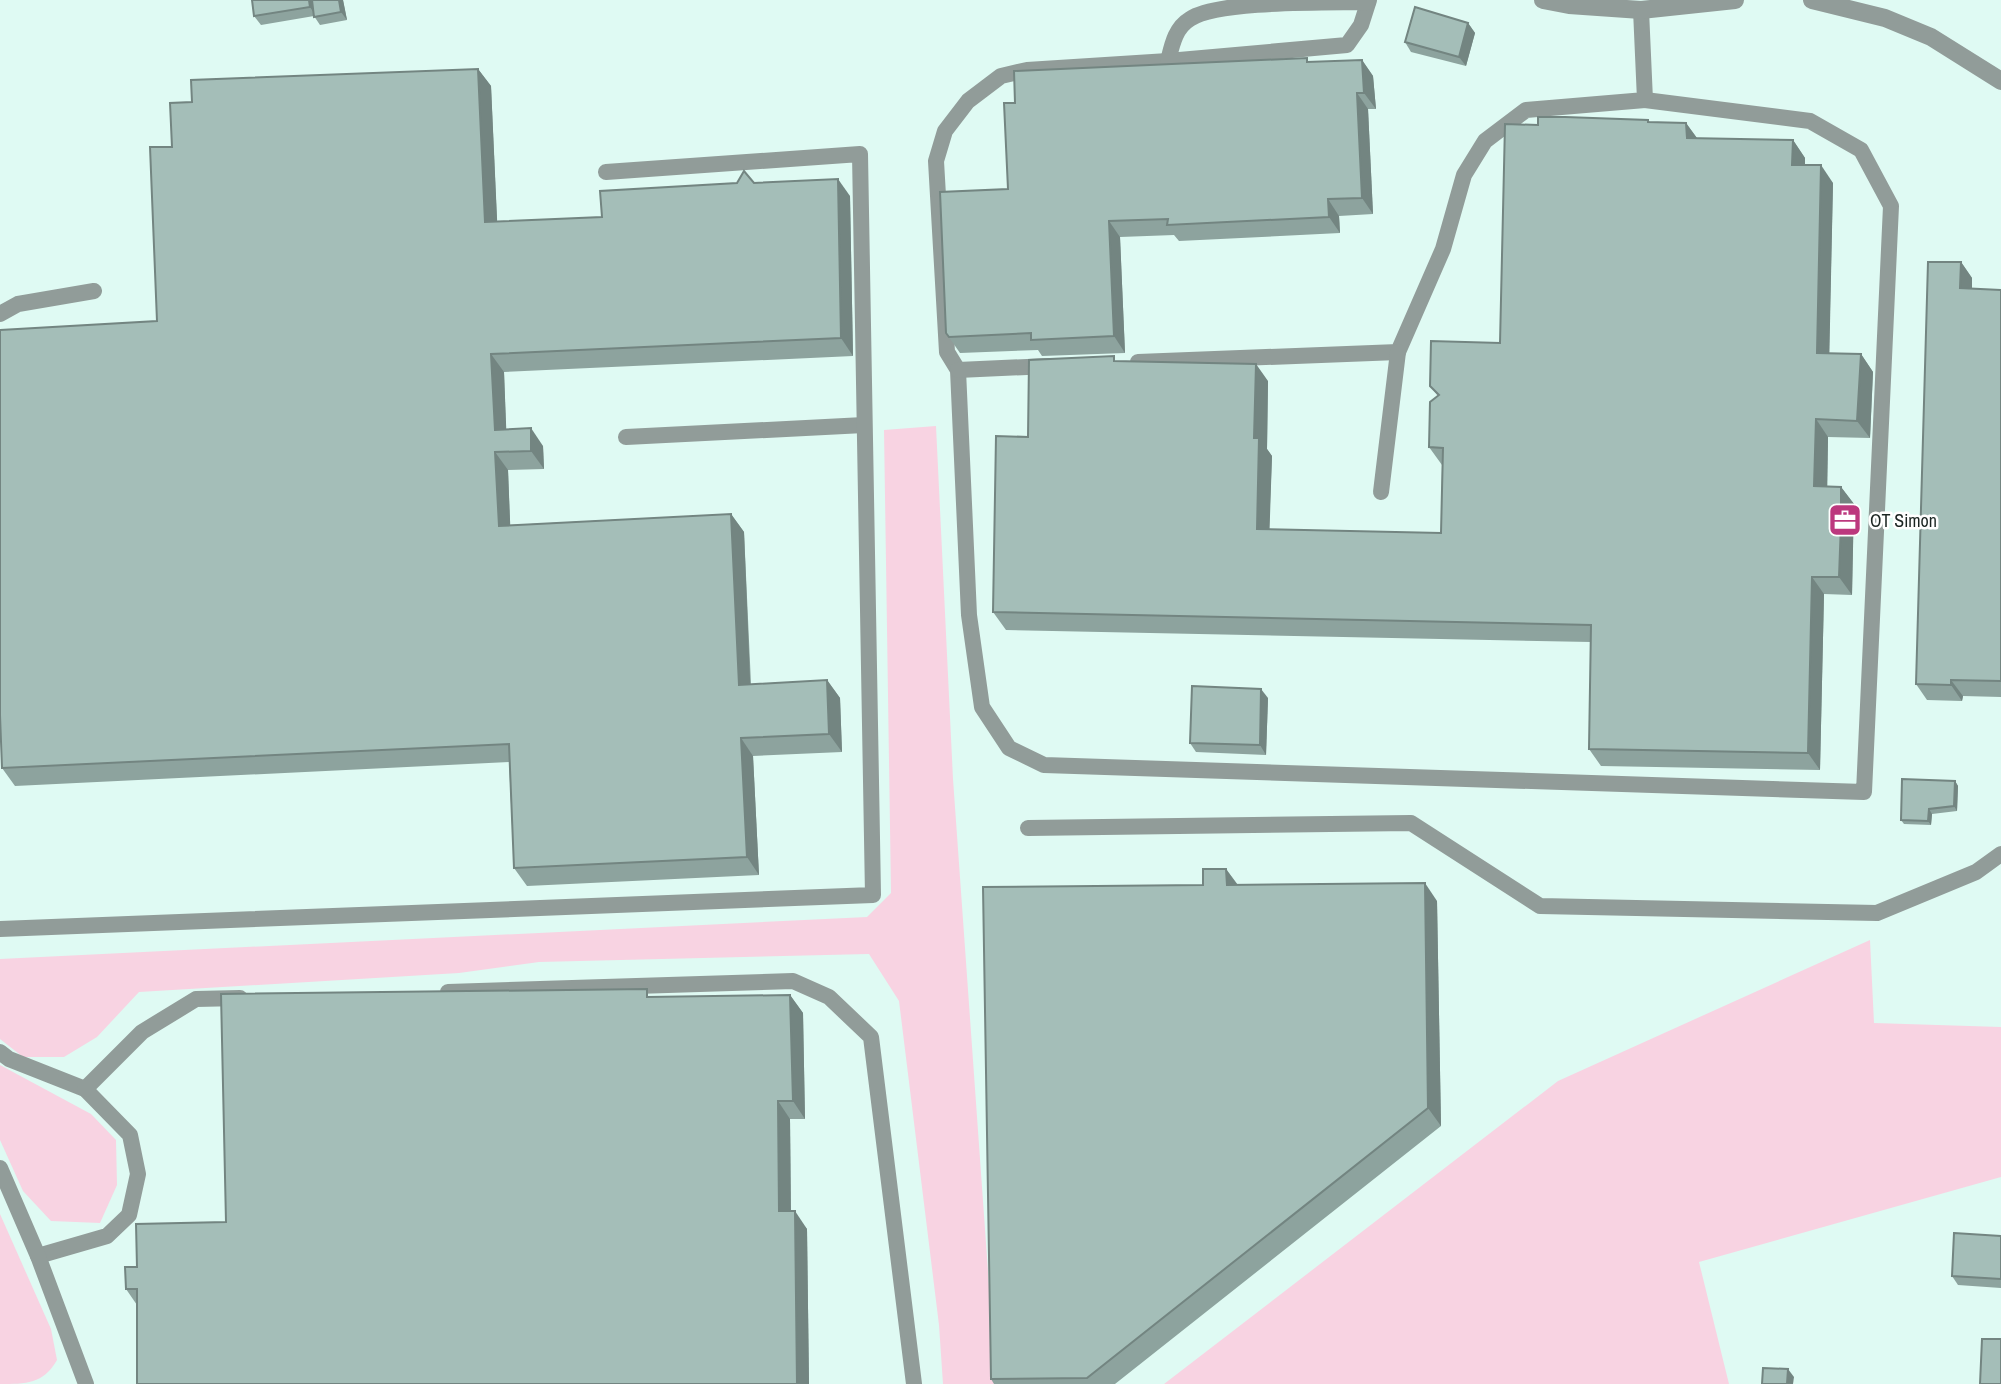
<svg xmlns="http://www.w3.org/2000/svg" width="2001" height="1384" viewBox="0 0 2001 1384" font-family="'Archivo Narrow',sans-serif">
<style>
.green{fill:#f8d3e2}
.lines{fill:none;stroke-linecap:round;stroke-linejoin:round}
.service{stroke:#919c99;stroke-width:16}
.minor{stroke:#919c99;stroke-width:18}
.wall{fill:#8da39e}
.shaded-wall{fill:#738581}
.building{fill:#a4beb8;stroke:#738581;stroke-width:2}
.labels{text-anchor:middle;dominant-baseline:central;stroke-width:5;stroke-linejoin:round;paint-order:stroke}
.poi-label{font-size:18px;fill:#1b2522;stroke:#fff;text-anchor:start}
</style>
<rect width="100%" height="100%" fill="#dffaf3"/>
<g class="green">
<path d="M 936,426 L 953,779 L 996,1384 L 943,1384 L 939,1325 L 899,1001 L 869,954 L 539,962 L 459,973 L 139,992 L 97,1037 L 64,1057 L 23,1057 L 0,1039 L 0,959 L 867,917 L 891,893 L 884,430 Z"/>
<path d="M 1870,940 L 1874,1023 L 2001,1027 L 2001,1177 L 1699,1262 L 1729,1384 L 1164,1384 L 1558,1081 Z"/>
<path d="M 0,1065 L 91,1114 L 116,1140 L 117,1185 L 100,1223 L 51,1221 L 23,1191 L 0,1140 Z"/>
<path d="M 0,1214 L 51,1329 L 57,1360 C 43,1384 26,1384 0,1384 Z"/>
</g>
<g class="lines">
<g class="service">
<path d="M 1369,0 L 1361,25 L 1347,45 L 1168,61 L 1027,70 L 1001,76 L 968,101 L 945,131 L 936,161 L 947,352 L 958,370 L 969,615 L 982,707 L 1009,748 L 1044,765 L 1864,792 L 1891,206 L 1861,150 L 1810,121 L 1645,100"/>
<path d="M 1168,61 C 1172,45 1175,28 1190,19 C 1218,0 1330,3 1368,2"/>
<path d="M 0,314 L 18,304 L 94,291"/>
<path d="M 1138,362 L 1398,352 L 1443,249 L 1464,175 L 1485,141 L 1526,110 L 1645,100 L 1641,10"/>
<path d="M 958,370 L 1049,366"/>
<path d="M 626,437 L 864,425"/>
<path d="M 1381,492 L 1398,352"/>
<path d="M 1028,828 L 1411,823 L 1540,906 L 1877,913 L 1976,872 L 2001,854"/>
<path d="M 0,929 L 873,895 L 860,154 L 606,172"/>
<path d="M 448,992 L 793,981 L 829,997 L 871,1037 L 914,1384"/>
<path d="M 0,1052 L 9,1059 L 85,1089 L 130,1135 L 138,1174 L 129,1215 L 107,1236 L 38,1256"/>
<path d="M 85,1089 L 142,1032 L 196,999 L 240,998"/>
<path d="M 0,1168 L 38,1256 L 86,1384"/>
</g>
<g class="minor">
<path d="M 1543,0 L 1569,5 L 1641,10 L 1735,0"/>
<path d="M 1812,0 L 1885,18 L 1931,37 L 2001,81"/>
</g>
</g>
<g class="wall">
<path d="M 252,0 L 343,0 L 347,20 L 320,25 L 314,16 L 261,25 L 254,16 Z"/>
<path d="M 1468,23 L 1475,33 L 1466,66 L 1411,52 L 1405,42 Z"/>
<path d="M 1362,60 L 1373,76 L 1376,109 L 1368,109 L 1373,214 L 1339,216 L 1340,233 L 1179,241 L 1174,235 L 1120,237 L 1125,353 L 1042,356 L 1038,350 L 960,353 L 946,333 L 1008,189 L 1015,103 L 1310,62 Z"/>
<path d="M 478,69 L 491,86 L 497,222 L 602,217 L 754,183 L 850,196 L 853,356 L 504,372 L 506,430 L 543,446 L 544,469 L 508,470 L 510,525 L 731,514 L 744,532 L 751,684 L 827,680 L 840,698 L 842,752 L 753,756 L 759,875 L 527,886 L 514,868 L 509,762 L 15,786 L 2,768 L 157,321 L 172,147 L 192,102 Z"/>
<path d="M 1648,120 L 1650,122 L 1686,123 L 1697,138 L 1793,140 L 1805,158 L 1805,165 L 1833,183 L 1829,354 L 1861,354 L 1873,372 L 1870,438 L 1828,437 L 1827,486 L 1841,487 L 1854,504 L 1853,540 L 1852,595 L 1824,594 L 1820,770 L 1601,766 L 1589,749 L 1591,642 L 1006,630 L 993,612 L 1028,437 L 1117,361 L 1268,381 L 1267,449 L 1272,456 L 1269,529 L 1441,533 L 1442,465 L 1429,447 L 1438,396 L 1430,386 L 1500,343 L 1538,125 Z"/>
<path d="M 1961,262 L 1972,278 L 1972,289 L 2001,290 L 2001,697 L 1963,696 L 1962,701 L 1927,700 L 1916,684 Z"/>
<path d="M 1268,698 L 1266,755 L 1196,752 L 1190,743 Z"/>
<path d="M 1955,781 L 1958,786 L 1957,811 L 1932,814 L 1931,825 L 1904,824 L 1901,820 Z"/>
<path d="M 1226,869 L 1238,885 L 1437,901 L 1441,1126 L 1115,1384 L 994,1384 L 991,1379 L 1203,885 Z"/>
<path d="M 790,995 L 803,1013 L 805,1119 L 790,1119 L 791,1211 L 807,1229 L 809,1384 L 137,1384 L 137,1305 L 126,1289 L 137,1267 L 226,1222 L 652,997 Z"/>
<path d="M 2001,1236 L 2001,1288 L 1958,1285 L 1952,1276 Z"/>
</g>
<g class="shaded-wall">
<path d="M 309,0 L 314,0 L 316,16 L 310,7 Z"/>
<path d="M 339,0 L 343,0 L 347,20 L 341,12 Z"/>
<path d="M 1468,23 L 1475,33 L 1466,66 L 1459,57 Z"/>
<path d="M 1362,60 L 1373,76 L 1376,109 L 1364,93 Z"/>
<path d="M 478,69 L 491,86 L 498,240 L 485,222 Z"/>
<path d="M 1357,93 L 1368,109 L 1373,214 L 1362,198 Z"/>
<path d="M 1686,123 L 1699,141 L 1687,138 Z"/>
<path d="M 1793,140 L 1805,158 L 1805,183 L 1792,165 Z"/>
<path d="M 1821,165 L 1833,183 L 1829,371 L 1817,353 Z"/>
<path d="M 838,179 L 850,196 L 853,356 L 841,338 Z"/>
<path d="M 1328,199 L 1339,216 L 1340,233 L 1329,217 Z"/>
<path d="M 1109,221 L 1120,237 L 1125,353 L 1114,336 Z"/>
<path d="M 1961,262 L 1972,278 L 1972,305 L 1960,288 Z"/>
<path d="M 491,354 L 504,372 L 507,448 L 495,430 Z"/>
<path d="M 1861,354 L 1873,372 L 1870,438 L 1857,421 Z"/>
<path d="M 1256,364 L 1268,381 L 1267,449 L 1272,456 L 1269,546 L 1257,529 L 1254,438 Z"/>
<path d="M 1816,419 L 1828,437 L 1827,504 L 1814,486 Z"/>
<path d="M 531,428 L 543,446 L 544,469 L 531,451 Z"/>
<path d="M 495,452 L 508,470 L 511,544 L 499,526 Z"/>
<path d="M 1841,487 L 1854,504 L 1852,595 L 1839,577 Z"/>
<path d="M 731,514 L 744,532 L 751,703 L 739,685 Z"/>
<path d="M 1812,577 L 1824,594 L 1820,770 L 1808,753 Z"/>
<path d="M 827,680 L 840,698 L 842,752 L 829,734 Z"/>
<path d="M 1951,680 L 1963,696 L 1962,701 L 1951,685 Z"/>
<path d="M 1261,689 L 1268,698 L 1266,755 L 1260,745 Z"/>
<path d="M 741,738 L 753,756 L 759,875 L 747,857 Z"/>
<path d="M 1955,781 L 1958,786 L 1957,811 L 1954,806 Z"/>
<path d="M 1929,809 L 1932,814 L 1931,825 L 1928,821 Z"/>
<path d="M 1226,869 L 1239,887 L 1227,885 Z"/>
<path d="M 1425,883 L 1437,901 L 1441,1126 L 1428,1108 Z"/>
<path d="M 790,995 L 803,1013 L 805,1119 L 793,1101 Z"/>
<path d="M 778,1101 L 790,1119 L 791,1229 L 779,1211 Z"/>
<path d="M 795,1211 L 807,1229 L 809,1384 L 797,1384 Z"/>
<path d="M 1788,1369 L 1794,1377 L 1793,1384 L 1787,1384 Z"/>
</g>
<g class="building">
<path d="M 252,0 L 309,0 L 310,7 L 254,16 Z"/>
<path d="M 312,0 L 339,0 L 341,12 L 314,17 Z"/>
<path d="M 1415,7 L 1468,23 L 1459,57 L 1405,42 Z"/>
<path d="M 1307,58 L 1307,62 L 1362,60 L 1364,93 L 1357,93 L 1362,198 L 1328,199 L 1329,217 L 1167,225 L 1168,219 L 1109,221 L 1114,336 L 1031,340 L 1031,333 L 949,337 L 946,333 L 940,192 L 1008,189 L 1004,103 L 1015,103 L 1014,71 Z"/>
<path d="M 478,69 L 485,222 L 602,217 L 600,191 L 737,183 L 744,171 L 754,183 L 838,179 L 841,338 L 491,354 L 495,430 L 531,428 L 531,451 L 495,452 L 499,526 L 731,514 L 739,685 L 827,680 L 829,734 L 741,738 L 747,857 L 514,868 L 509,744 L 2,768 L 0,715 L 0,330 L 157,321 L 150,147 L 172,147 L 170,103 L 192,102 L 191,80 Z"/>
<path d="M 1538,117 L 1565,117 L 1648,120 L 1648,122 L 1686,123 L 1687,138 L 1793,140 L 1792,165 L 1821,165 L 1817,353 L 1861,354 L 1857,421 L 1816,419 L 1814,486 L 1841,487 L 1841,523 L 1839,577 L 1812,577 L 1808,753 L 1589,749 L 1591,625 L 993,612 L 996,436 L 1028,437 L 1029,360 L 1114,356 L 1114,361 L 1256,364 L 1254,438 L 1259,438 L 1257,529 L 1441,533 L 1443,448 L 1429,447 L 1430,402 L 1439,395 L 1430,386 L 1431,341 L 1500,343 L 1505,124 L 1538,125 Z"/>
<path d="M 1928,262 L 1961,262 L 1960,288 L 2001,290 L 2001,681 L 1951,680 L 1951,685 L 1916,684 Z"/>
<path d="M 1192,686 L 1261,689 L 1260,745 L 1190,743 Z"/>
<path d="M 1902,779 L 1955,781 L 1954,806 L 1929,809 L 1928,821 L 1901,820 Z"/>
<path d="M 1203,869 L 1226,869 L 1227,885 L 1425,883 L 1428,1108 L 1087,1378 L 991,1379 L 983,887 L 1203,885 Z"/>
<path d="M 647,989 L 647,997 L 790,995 L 793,1101 L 778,1101 L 779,1211 L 795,1211 L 797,1384 L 137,1384 L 137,1289 L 126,1289 L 125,1267 L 137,1267 L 136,1224 L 226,1222 L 221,994 Z"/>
<path d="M 1954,1233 L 2001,1236 L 2001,1279 L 1952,1276 Z"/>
<path d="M 1982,1339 L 2001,1339 L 2001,1384 L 1980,1384 Z"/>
<path d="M 1763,1368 L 1788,1369 L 1787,1384 L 1762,1384 Z"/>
</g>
<defs>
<symbol id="office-square" viewBox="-11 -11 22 22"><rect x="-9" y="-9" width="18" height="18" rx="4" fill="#bc387e" stroke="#fff"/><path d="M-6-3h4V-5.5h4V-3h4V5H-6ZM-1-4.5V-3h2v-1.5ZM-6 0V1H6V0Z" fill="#fff"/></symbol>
</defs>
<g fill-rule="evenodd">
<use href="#office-square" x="1826" y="501" width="38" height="38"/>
</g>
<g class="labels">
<g class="poi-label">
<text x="1870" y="520">OT Simon</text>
</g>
</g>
</svg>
